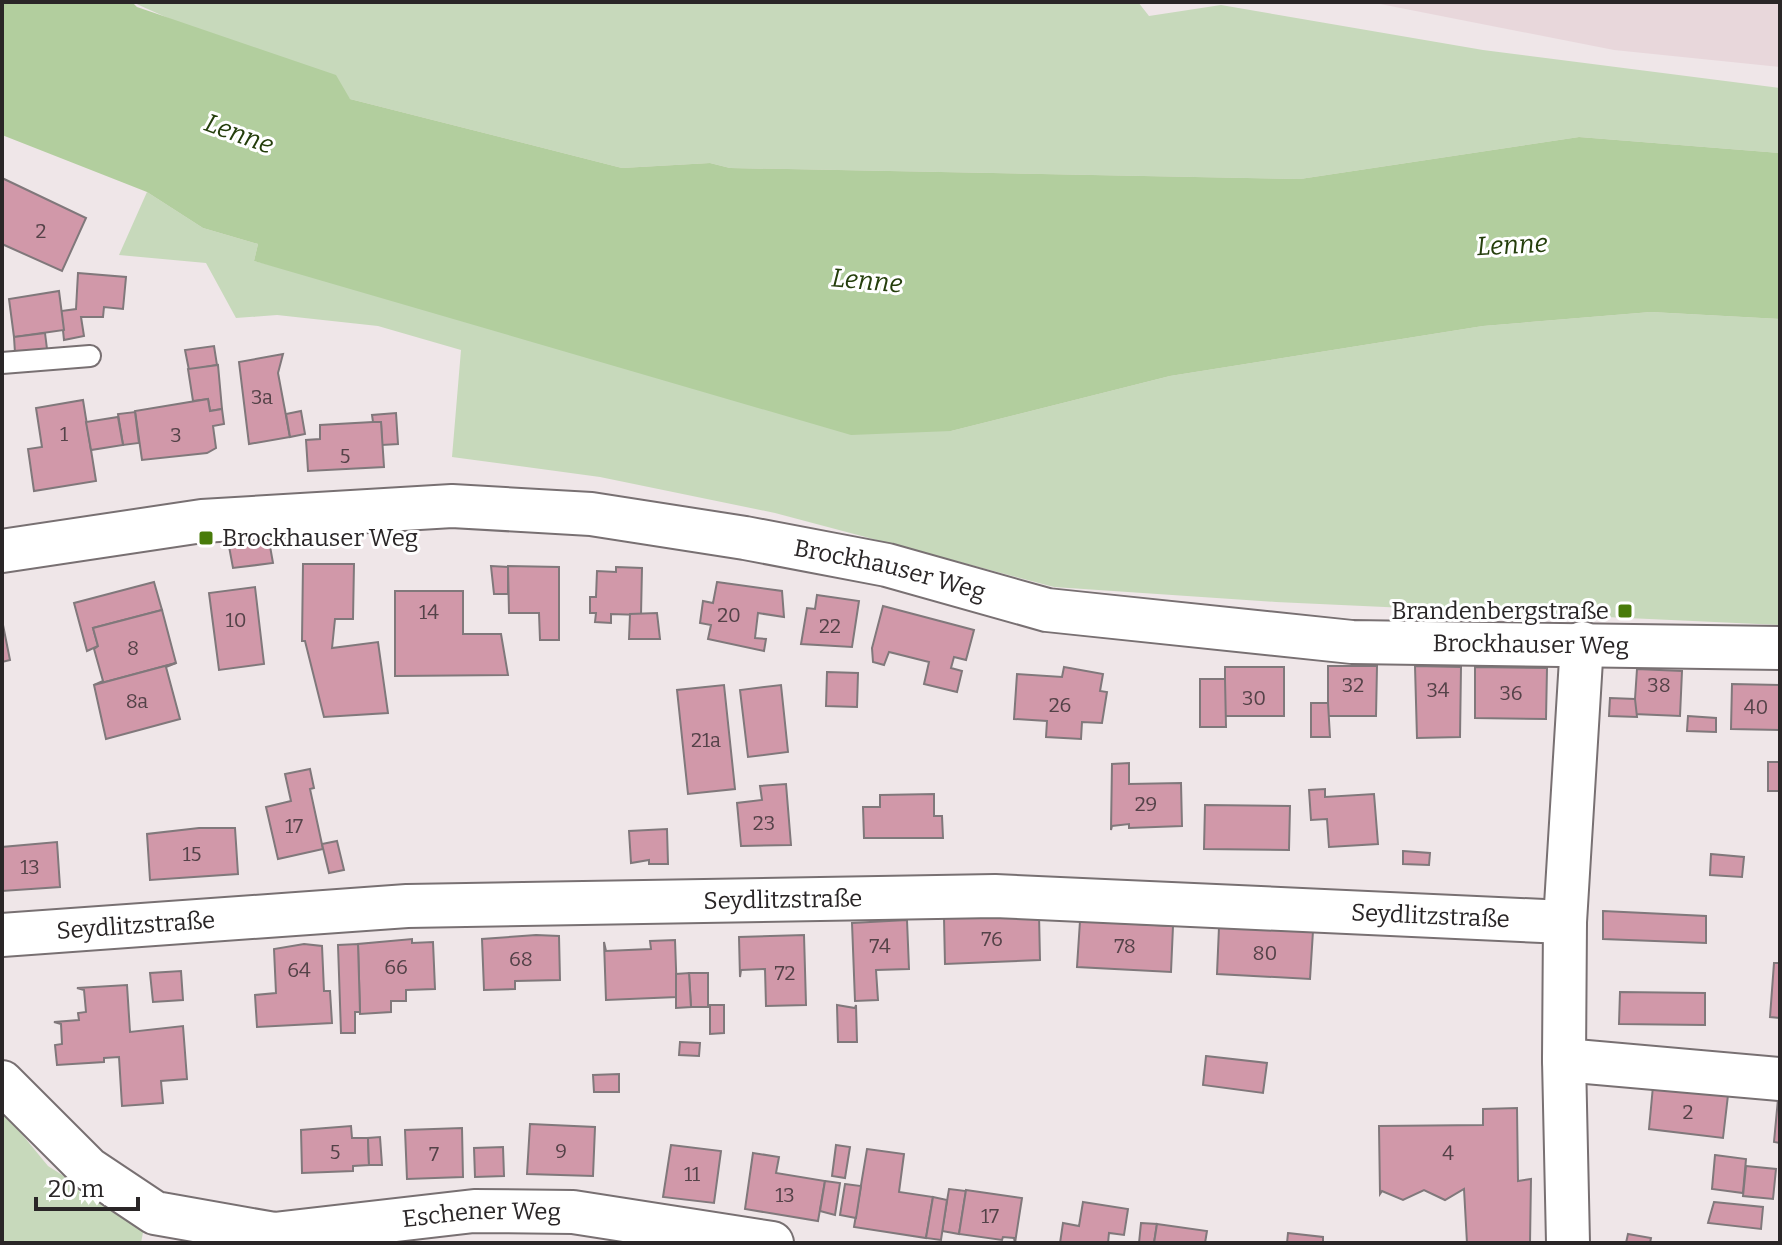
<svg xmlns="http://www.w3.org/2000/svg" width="1782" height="1245" viewBox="0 0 1782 1245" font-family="Bitter,serif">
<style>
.built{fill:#e8d7db}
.green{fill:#c7d9bb}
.water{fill:#b2ce9e}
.building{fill:#d198a9;stroke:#80787b;stroke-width:2}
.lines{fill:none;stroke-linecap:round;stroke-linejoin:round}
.service-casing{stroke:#787072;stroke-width:24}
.minor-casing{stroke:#787072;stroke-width:46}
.service{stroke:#fff;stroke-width:20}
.minor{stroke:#fff;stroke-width:42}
.poi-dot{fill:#487b0a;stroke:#fff;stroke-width:3}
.labels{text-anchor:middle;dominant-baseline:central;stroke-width:6;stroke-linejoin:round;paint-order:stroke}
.number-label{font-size:20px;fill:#544248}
.poi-label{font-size:24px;fill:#2a2627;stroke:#fff;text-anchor:start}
.street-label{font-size:24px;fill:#2a2627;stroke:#fff}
.water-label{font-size:26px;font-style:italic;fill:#243e0b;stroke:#fff}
</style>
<rect width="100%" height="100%" fill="#efe6e8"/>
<path class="built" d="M 1370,2 L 1780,2 L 1780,67 L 1614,50 Z"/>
<g class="green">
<path d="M 132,2 L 1138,2 L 1149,16 L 1221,5 L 1483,50 L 1780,88 L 1780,153 L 1579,137 L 1300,179 L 730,168 L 710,163 L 622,168 L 350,99 Z"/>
<path d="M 147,192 L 203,228 L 258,244 L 254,261 L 951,431 L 1170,376 L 1483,326 L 1651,312 L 1780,319 L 1780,625 L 1276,602 L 1054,587 L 775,513 L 600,477 L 452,457 L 461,350 L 378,326 L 277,315 L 236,318 L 206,263 L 119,255 Z"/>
<path d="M 2,1110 L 48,1166 L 144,1227 L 141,1243 L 2,1243 Z"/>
</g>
<path class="water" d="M 2,2 L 132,2 L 137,7 L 336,75 L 350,99 L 622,168 L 710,163 L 730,168 L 1300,179 L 1579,137 L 1780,153 L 1780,319 L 1651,312 L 1483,326 L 1170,376 L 951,431 L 851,435 L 254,261 L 258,244 L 203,228 L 147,192 L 2,135 Z"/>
<g class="building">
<path d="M 2,178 L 86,218 L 62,271 L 2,244 Z"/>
<path d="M 78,273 L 126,277 L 123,309 L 104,307 L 103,317 L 81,317 L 84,336 L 64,340 L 61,311 L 76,309 Z"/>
<path d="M 59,291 L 64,330 L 14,337 L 9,299 Z"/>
<path d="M 45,333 L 47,349 L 15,353 L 14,337 Z"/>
<path d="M 214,346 L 217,365 L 189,370 L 185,350 Z"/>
<path d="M 283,354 L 278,373 L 290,437 L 249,444 L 239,362 Z"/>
<path d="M 218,365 L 222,409 L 210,411 L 208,399 L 193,401 L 188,369 Z"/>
<path d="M 208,399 L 210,411 L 222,409 L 224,424 L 213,426 L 216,448 L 207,453 L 142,460 L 135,411 Z"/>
<path d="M 83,400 L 96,481 L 34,491 L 28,449 L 42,447 L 36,408 Z"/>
<path d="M 301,411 L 305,434 L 290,437 L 286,414 Z"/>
<path d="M 135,412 L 139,443 L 123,445 L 118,414 Z"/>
<path d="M 396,413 L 398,444 L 382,445 L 381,422 L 373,422 L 372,415 Z"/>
<path d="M 118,417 L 123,445 L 91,450 L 86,422 Z"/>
<path d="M 373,422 L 381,422 L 384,467 L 308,471 L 306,440 L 320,439 L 320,425 Z"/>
<path d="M 268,535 L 273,563 L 233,568 L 228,541 Z"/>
<path d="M 303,564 L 354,564 L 353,619 L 335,619 L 332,648 L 378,642 L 388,713 L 324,717 L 305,641 L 302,641 Z"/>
<path d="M 491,566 L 508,567 L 508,594 L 494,594 Z"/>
<path d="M 508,566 L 559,567 L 559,640 L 540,640 L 539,613 L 509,613 Z"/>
<path d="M 616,567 L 642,568 L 641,615 L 611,614 L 611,623 L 595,622 L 596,613 L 590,613 L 590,597 L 596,597 L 597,571 L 616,572 Z"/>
<path d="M 154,582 L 162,610 L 93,628 L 98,646 L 87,651 L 74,603 Z"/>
<path d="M 717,582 L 782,591 L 784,617 L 758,613 L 755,638 L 766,639 L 764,651 L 708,639 L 711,625 L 700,623 L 703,601 L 713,603 Z"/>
<path d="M 255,587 L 264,664 L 219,670 L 209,593 Z"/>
<path d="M 395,591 L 463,591 L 463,634 L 501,634 L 508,675 L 395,676 Z"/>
<path d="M 817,595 L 859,601 L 852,647 L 801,644 L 807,608 L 815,609 Z"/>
<path d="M 883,606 L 974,630 L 966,660 L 954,657 L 951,668 L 962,671 L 957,692 L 924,684 L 929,662 L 889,652 L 884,665 L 873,662 L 872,648 Z"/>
<path d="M 162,610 L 176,663 L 94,685 L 103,681 L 94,649 L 98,646 L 93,628 Z"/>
<path d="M 657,613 L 660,639 L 629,639 L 630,614 Z"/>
<path d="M 2,620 L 10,660 L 2,662 Z"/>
<path d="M 176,663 L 166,667 L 180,719 L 106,739 L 94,685 Z"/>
<path d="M 1328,666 L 1377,666 L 1376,716 L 1328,716 Z"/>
<path d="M 1415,666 L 1461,667 L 1460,737 L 1417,738 Z"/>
<path d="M 1064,667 L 1103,674 L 1100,691 L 1107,692 L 1102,723 L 1082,722 L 1081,739 L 1046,737 L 1047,721 L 1014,719 L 1017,674 L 1062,677 Z"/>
<rect x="1225" y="667" width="59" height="49"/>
<path d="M 1475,667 L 1547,668 L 1546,719 L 1475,718 Z"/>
<path d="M 1637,669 L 1682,671 L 1680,716 L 1634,714 Z"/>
<path d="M 827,672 L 858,673 L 857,707 L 826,706 Z"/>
<path d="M 1200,679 L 1225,679 L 1226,727 L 1200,727 Z"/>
<path d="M 1732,684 L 1780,685 L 1780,730 L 1731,729 Z"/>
<path d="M 724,685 L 735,789 L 688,794 L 677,690 Z"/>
<path d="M 781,685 L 788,752 L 748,757 L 740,690 Z"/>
<path d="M 1610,698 L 1635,699 L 1637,717 L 1609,716 Z"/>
<path d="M 1311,703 L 1328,703 L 1330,737 L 1311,737 Z"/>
<path d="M 1688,716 L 1716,718 L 1716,732 L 1687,731 Z"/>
<rect x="1768" y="762" width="12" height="29"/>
<path d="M 1129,763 L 1129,784 L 1181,783 L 1182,826 L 1129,828 L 1129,824 L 1112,826 L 1111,830 L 1112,764 Z"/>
<path d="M 310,769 L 314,788 L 310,789 L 323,849 L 278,859 L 266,807 L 291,801 L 285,774 Z"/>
<path d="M 786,784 L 791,845 L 741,846 L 737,803 L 762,800 L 760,786 Z"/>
<path d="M 1325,789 L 1325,797 L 1374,794 L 1378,844 L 1329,847 L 1327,819 L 1311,820 L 1309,790 Z"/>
<path d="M 934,794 L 934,816 L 942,816 L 943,838 L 864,838 L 863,807 L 880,807 L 880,795 Z"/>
<path d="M 1205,805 L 1290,806 L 1289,850 L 1204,849 Z"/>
<path d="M 199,828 L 235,828 L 238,874 L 150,880 L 147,834 Z"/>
<path d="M 667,829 L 668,864 L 649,864 L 649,860 L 631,863 L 629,831 Z"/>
<path d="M 337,841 L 344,870 L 329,873 L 322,844 Z"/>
<path d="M 57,842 L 60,887 L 2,891 L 2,847 Z"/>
<path d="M 1403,851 L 1430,853 L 1429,865 L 1403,864 Z"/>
<path d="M 1711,854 L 1744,857 L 1742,877 L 1710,875 Z"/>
<path d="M 1603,911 L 1706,916 L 1706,943 L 1603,939 Z"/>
<path d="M 1039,914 L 1040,960 L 945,964 L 944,918 Z"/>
<path d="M 907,920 L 909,969 L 876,970 L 878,1000 L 855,1001 L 852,923 Z"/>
<path d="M 1080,921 L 1173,926 L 1171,972 L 1077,967 Z"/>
<path d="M 1219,927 L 1313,931 L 1310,979 L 1217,974 Z"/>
<path d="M 536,935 L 559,936 L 560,980 L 515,981 L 515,989 L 484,990 L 482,939 Z"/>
<path d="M 804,935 L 806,1005 L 766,1006 L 765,969 L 741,970 L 740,977 L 739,937 Z"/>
<path d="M 412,939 L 412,943 L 433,942 L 435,989 L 406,990 L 406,1001 L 391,1001 L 391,1012 L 360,1014 L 358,944 Z"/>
<path d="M 675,940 L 677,997 L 606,1000 L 604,942 L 606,951 L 651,949 L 650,941 Z"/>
<path d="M 304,944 L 322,946 L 324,991 L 330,991 L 332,1023 L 257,1027 L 255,995 L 276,993 L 274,949 Z"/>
<path d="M 358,944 L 360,1012 L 355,1012 L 355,1033 L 341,1033 L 338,945 Z"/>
<path d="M 1774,963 L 1780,963 L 1780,1018 L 1770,1017 Z"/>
<path d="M 181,971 L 183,1000 L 153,1002 L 150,973 Z"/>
<path d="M 689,973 L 708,973 L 708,1007 L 691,1007 Z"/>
<path d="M 689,973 L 691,1007 L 676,1008 L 676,974 Z"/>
<path d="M 127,985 L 130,1032 L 183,1026 L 187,1079 L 161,1081 L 163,1103 L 122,1106 L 119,1057 L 104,1058 L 104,1062 L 57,1065 L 55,1045 L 62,1044 L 61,1024 L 54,1022 L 79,1020 L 78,1013 L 86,1012 L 84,990 L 77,988 Z"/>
<path d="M 1620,992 L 1705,993 L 1705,1025 L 1619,1024 Z"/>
<path d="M 710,1005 L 724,1005 L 724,1033 L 710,1034 Z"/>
<path d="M 837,1005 L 855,1008 L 856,1005 L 857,1042 L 838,1042 Z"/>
<path d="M 680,1042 L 700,1043 L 699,1056 L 679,1055 Z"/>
<path d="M 1206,1056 L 1267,1063 L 1263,1093 L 1203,1085 Z"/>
<path d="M 619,1074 L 619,1092 L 594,1092 L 593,1075 Z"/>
<path d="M 1653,1086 L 1728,1095 L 1723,1138 L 1649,1129 Z"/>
<path d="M 1778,1099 L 1780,1099 L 1780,1143 L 1774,1142 Z"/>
<path d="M 1517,1108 L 1518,1181 L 1531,1179 L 1530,1243 L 1467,1243 L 1464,1189 L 1445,1200 L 1424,1190 L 1403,1200 L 1382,1191 L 1380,1194 L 1379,1126 L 1483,1125 L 1483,1109 Z"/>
<path d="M 530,1124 L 595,1127 L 593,1176 L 527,1174 Z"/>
<path d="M 351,1126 L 352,1138 L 368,1138 L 369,1165 L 353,1166 L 353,1171 L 302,1173 L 301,1130 Z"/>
<path d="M 462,1128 L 463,1177 L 407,1179 L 405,1130 Z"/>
<path d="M 380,1137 L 382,1165 L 369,1165 L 368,1138 Z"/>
<path d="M 671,1145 L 721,1151 L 714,1203 L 663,1197 Z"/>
<path d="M 836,1145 L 850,1147 L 845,1178 L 832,1176 Z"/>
<path d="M 503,1147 L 504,1176 L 475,1177 L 474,1148 Z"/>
<path d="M 867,1149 L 904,1154 L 899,1192 L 933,1197 L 926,1238 L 854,1227 Z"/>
<path d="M 753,1153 L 779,1157 L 776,1173 L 825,1181 L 818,1221 L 745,1209 Z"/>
<path d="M 1715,1155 L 1746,1159 L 1743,1193 L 1712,1189 Z"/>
<path d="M 1746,1166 L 1776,1169 L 1773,1199 L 1743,1196 Z"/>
<path d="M 825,1181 L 840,1183 L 835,1215 L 820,1211 Z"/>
<path d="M 845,1184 L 861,1186 L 856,1218 L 840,1215 Z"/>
<path d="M 949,1189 L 966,1191 L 959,1234 L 942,1231 Z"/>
<path d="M 966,1190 L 1022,1198 L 1015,1243 L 1014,1238 L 1003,1237 L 1002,1240 L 959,1234 Z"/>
<path d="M 933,1197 L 947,1200 L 941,1240 L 926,1238 Z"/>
<path d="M 1083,1202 L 1128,1209 L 1124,1235 L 1109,1233 L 1108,1243 L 1060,1243 L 1063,1223 L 1079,1226 Z"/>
<path d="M 1714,1202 L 1763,1207 L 1761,1229 L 1708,1223 Z"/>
<path d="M 1141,1223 L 1157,1224 L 1154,1243 L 1139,1243 Z"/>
<path d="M 1157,1224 L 1207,1231 L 1205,1243 L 1154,1243 Z"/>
<path d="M 1288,1233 L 1323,1237 L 1323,1243 L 1287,1243 Z"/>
<path d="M 1628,1234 L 1651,1238 L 1650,1243 L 1626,1243 Z"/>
</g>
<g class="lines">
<defs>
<path id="service" d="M 2,363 L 90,356"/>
<g id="minor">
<path id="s1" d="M 2,551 L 202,521 L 452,506 L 591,514 L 745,538 L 887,565 L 1047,610 L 1352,642 L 1780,648"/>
<path id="s2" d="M 2,935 L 407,906 L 995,896 L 1565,922"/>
<path d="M 1564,1060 L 1780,1079"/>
<path id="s3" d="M 2,1082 L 89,1169 L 155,1213 L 274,1234 L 474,1211 L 573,1212 L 772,1243"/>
<path d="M 1568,1243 L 1564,1060 L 1565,922 L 1582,643"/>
</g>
</defs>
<use href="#service" class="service-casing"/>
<use href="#minor" class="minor-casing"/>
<use href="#service" class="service"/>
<use href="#minor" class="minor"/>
</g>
<g class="poi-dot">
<rect x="198" y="530" width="16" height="16" rx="4"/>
<rect x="1617" y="603" width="16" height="16" rx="4"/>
</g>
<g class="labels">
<g class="number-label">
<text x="41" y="231">2</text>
<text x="262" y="397">3a</text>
<text x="64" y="434">1</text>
<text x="176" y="435">3</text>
<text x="345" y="456">5</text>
<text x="429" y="612">14</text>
<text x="729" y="615">20</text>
<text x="236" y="620">10</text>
<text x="830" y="626">22</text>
<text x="133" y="648">8</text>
<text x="1353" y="685">32</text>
<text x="1659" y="685">38</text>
<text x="1438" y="690">34</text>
<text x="1511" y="693">36</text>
<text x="1254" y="698">30</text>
<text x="137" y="701">8a</text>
<text x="1060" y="705">26</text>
<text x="1756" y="707">40</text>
<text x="706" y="740">21a</text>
<text x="1146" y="804">29</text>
<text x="764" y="823">23</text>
<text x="294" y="826">17</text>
<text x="192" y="854">15</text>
<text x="30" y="867">13</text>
<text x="992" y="939">76</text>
<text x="880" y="946">74</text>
<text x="1125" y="946">78</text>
<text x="1265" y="953">80</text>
<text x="521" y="959">68</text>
<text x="396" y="967">66</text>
<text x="299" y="970">64</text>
<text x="785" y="973">72</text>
<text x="1688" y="1112">2</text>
<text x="561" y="1151">9</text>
<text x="335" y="1152">5</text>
<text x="1448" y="1153">4</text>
<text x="434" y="1154">7</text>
<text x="692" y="1174">11</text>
<text x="785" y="1195">13</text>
<text x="990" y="1216">17</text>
</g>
<g class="poi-label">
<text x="222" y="538">Brockhauser Weg</text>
<text x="1609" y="611" text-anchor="end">Brandenbergstraße</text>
</g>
<g class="street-label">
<text stroke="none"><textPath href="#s1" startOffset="896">Brockhauser Weg</textPath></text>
<text stroke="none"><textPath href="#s1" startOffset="1544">Brockhauser Weg</textPath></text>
<text stroke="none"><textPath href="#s2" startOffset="782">Seydlitzstraße</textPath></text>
<text stroke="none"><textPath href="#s2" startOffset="1430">Seydlitzstraße</textPath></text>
<text stroke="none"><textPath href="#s2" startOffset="134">Seydlitzstraße</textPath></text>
<text stroke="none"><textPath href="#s3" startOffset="532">Eschener Weg</textPath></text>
</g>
<g class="water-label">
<text transform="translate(239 134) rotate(20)">Lenne</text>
<text transform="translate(1512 245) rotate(-3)">Lenne</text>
<text transform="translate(867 281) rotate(5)">Lenne</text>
</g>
</g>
<rect width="1782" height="1245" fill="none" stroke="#2a2627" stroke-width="8"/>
<path d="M36 1197v12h102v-12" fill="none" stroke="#2a2627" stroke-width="4"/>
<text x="48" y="1197" font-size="24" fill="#2a2627" stroke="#ffffff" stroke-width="6" paint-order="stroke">20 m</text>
</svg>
